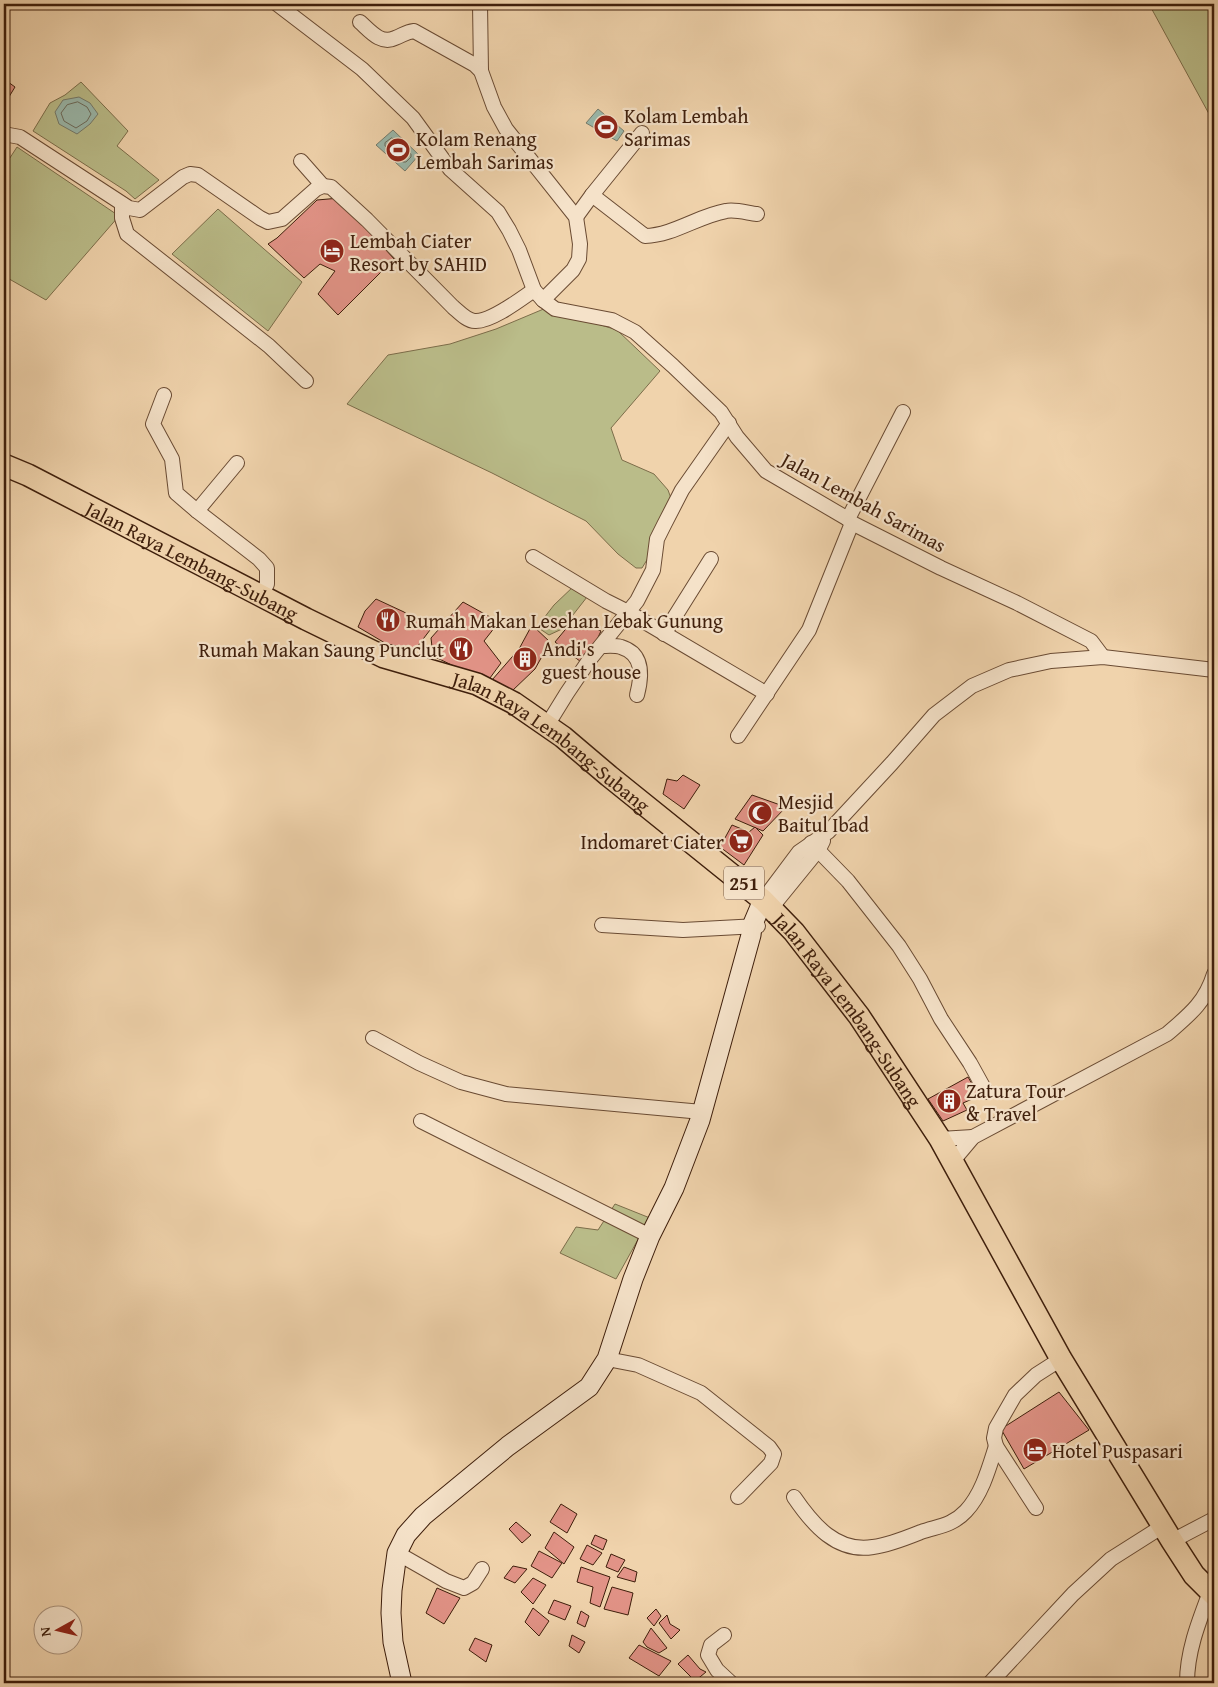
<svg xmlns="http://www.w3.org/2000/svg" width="1218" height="1687" viewBox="0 0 1218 1687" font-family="'Gentium Book Plus',serif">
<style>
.green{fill:#babc89;stroke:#7c6d4a}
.water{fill:#9ab8ab;stroke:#757a6b}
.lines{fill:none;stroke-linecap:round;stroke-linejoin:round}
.shore{stroke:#6c6b5b;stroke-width:1}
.building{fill:#e29387;stroke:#3e1e0b}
.street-casing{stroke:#6a4b33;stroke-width:16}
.secondary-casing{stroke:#3e1e0b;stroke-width:21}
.primary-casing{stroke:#3e1e0b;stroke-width:24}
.street{stroke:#f5e2c9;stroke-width:14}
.secondary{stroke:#f5e2c9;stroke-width:19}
.primary{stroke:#f0d3ac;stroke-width:21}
.labels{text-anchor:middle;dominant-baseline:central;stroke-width:4.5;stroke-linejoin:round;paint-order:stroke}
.shield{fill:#f5e2c9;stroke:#755944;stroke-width:1}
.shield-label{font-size:19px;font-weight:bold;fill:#3e1e0b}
.poi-label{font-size:20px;fill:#3e1e0b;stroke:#f5e2c9;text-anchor:start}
.street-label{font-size:20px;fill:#3e1e0b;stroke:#f5e2c9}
</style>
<rect width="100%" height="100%" fill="#f0d3ac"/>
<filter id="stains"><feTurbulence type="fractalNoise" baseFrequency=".004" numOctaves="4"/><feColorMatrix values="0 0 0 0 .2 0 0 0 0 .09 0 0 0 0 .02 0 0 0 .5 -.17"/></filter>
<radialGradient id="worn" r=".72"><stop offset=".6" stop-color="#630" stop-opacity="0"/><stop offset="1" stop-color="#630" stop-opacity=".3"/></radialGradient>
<g class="green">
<path d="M 1149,4 L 1214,4 L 1214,123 Z"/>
<path d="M 81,82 L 128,131 L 117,146 L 159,180 L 135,199 L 126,191 L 33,131 L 50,103 L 65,95 Z"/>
<path d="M 17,147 L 119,216 L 46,300 L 4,276 L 4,167 Z"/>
<path d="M 218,209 L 302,282 L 268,331 L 172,254 Z"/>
<path d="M 546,308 L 617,330 L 660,371 L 611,428 L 622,460 L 654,474 L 668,490 L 676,512 L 642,568 L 636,568 L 618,554 L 586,521 L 492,473 L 347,404 L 388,355 L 450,344 L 496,329 Z"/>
<path d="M 575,585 L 587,597 L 562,629 L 549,635 L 537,627 L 554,605 Z"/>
<path d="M 615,1204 L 650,1218 L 616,1279 L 560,1253 L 576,1227 L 598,1230 Z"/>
</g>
<g class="water">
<path d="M 79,97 L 90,103 L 98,114 L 90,124 L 77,134 L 59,124 L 55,112 L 63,100 Z"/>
<path d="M 598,109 L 624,131 L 617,141 L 586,123 Z"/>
<path d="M 393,130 L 419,155 L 405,171 L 376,145 Z"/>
</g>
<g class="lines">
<g class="shore">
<path d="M 78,102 L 87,107 L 91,114 L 87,121 L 76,128 L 64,121 L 61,113 L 67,105 Z"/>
<path d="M 392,138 L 411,154 L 411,157 L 406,162 L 403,162 L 385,146 L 385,143 Z"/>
</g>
</g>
<g class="building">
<path d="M 4,79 L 15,87 L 4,105 Z"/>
<path d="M 340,198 L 394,259 L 338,315 L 318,294 L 335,271 L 320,264 L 304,278 L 268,244 L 277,238 L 317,200 Z"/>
<path d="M 376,599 L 404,612 L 430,630 L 414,651 L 385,643 L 358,627 L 365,611 Z"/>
<path d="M 463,602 L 499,622 L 484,641 L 501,663 L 487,682 L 433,656 L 431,638 Z"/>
<path d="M 574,619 L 601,631 L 585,665 L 555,642 Z"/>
<path d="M 532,625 L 550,642 L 535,669 L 512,691 L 492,680 L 519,649 Z"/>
<path d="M 683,775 L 700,785 L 684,809 L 663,794 L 667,779 L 677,781 Z"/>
<path d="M 752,795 L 786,807 L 763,831 L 735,819 Z"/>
<path d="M 732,825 L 749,832 L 755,827 L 763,835 L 744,865 L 720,847 Z"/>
<path d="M 968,1077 L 979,1096 L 963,1103 L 967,1110 L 943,1121 L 928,1099 Z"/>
<path d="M 1059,1392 L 1089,1430 L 1024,1469 L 1001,1429 Z"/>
<path d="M 561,1504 L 577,1514 L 567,1533 L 550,1522 Z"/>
<path d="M 516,1522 L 531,1535 L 522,1543 L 509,1529 Z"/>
<path d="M 554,1532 L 574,1547 L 564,1564 L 545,1548 Z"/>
<path d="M 595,1535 L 607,1540 L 603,1550 L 591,1544 Z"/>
<path d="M 587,1545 L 602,1553 L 593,1565 L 580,1559 Z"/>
<path d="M 539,1551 L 562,1563 L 552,1578 L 531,1566 Z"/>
<path d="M 611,1554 L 625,1560 L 618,1572 L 606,1567 Z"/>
<path d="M 513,1566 L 527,1569 L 515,1583 L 504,1578 Z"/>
<path d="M 581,1567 L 610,1577 L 600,1607 L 590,1603 L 593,1587 L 577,1582 Z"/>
<path d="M 624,1567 L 637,1572 L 635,1582 L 617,1577 Z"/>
<path d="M 533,1578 L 546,1585 L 533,1604 L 521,1592 Z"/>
<path d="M 612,1587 L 633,1593 L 628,1615 L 604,1609 Z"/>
<path d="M 437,1588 L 460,1598 L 444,1624 L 426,1613 Z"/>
<path d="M 554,1600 L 571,1606 L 565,1620 L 548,1613 Z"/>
<path d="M 533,1608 L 549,1621 L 539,1636 L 525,1622 Z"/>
<path d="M 656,1609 L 661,1616 L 654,1626 L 647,1618 Z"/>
<path d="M 581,1611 L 589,1616 L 585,1627 L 577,1623 Z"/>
<path d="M 667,1615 L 670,1624 L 680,1630 L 671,1639 L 659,1623 Z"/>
<path d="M 651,1628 L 667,1648 L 659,1653 L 647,1647 L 643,1642 Z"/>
<path d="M 572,1635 L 585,1642 L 579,1653 L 569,1646 Z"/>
<path d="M 475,1638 L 492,1645 L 486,1662 L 469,1650 Z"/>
<path d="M 639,1645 L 671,1661 L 659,1676 L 629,1658 Z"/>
<path d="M 688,1655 L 700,1669 L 706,1672 L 695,1681 L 678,1664 Z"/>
</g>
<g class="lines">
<defs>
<g id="street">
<path d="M 277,4 L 362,69 L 413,118 L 450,169 L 498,212 L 509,230 L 519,250 L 534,290 L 543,300 L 555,309 L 612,320 L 635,332 L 673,366 L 721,412 L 737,437 L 766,471 L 848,519 L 852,523 L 941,568 L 1017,603 L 1091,641 L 1103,657"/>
<path d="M 480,4 L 481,71"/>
<path d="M 360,22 C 370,31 381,45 395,38 C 403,35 406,32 414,31 L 475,65 L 481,71 L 494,107 L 506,129 L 576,217 L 580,244 L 579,259 L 573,270 L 543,300"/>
<path d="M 4,137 L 9,135 L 20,137 L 129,208 L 140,210 L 183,177 L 190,174 L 198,175 L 260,218 L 268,222 L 282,219 L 316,189 L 323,186 L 331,187 L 367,220 L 453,307 C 459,312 467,321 475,321 C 491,322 521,299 534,290"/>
<path d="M 301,161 L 323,186"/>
<path d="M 592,195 L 645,236 C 674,235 698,216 726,211 C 735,209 748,213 757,214"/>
<path d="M 122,204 L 122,218 L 127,234 L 269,346 L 306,381"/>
<path d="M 576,217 L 592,195 L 642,133"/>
<path d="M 164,395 L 153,424 L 172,459 L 176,493 L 197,511"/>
<path d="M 237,463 L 197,511 L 259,559 L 267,568 L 267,584 L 261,596"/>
<path d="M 848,519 L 903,412"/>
<path d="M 533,557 L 606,601 L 628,612 L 767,694"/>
<path d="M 664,634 L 711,559"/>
<path d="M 601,646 C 607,646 615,645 621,647 C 644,654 642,676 637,695"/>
<path d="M 546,727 L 567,693 L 590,659 L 637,601 L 653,570 L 657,539 L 664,525 L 682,490 L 729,423"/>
<path d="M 738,736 L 809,630 L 852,523"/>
<path d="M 811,843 L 848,881 L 899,946 L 920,979 L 941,1019 L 970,1063 L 986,1092"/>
<path d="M 763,900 L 799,852 L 828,832 L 892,763 L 934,715 L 972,686 L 1009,670 L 1051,661 L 1103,657 L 1214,670"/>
<path d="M 771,908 L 819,849 L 823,841"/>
<path d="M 602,925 L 683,930 L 758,926"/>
<path d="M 373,1038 L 419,1063 L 461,1082 L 506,1094 L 702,1112"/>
<path d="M 421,1121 L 650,1236"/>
<path d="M 940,1139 L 973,1137"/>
<path d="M 952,1162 L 973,1137 L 1167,1034 C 1189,1015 1205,1003 1214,974"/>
<path d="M 607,1359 L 638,1365 L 701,1393 L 769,1447 L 774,1454 L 771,1463 L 738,1497"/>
<path d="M 794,1497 C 813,1525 837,1553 873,1547 C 889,1545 906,1538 921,1532 C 938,1526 952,1526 966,1511 C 982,1494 989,1468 996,1446"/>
<path d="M 1036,1508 L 996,1446 L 994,1438 L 996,1428 L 1015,1395 L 1036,1375 L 1061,1359"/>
<path d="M 1172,1541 L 1214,1519"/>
<path d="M 397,1553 L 446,1581 L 464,1588 L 473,1583 L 482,1569"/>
<path d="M 724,1635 L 711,1645 L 708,1655 L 717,1670 L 731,1683"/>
<path d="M 990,1683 L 1073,1594 L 1111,1559 L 1163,1526"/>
<path d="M 1187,1683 C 1187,1651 1199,1621 1210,1592"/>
</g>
<path id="secondary" d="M 402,1683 L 393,1642 L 391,1613 L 392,1590 L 397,1553 L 406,1535 L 423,1516 L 508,1446 L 589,1387 L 607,1359 L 633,1279 L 650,1236 L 674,1188 L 700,1120 L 751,935 L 752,926 L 763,900"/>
<g id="primary">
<path id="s1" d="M 4,465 L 28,475 L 306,619 L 384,657 L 477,684 L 514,703 L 563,737 L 609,776 L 763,900 L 794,932 L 859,1016 L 940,1139 L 1061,1359 L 1172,1541 L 1194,1575 L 1214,1595"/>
</g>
</defs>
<use href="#street" class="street-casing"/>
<use href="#secondary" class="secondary-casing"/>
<use href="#primary" class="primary-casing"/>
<use href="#street" class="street"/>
<use href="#secondary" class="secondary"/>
<use href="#primary" class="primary"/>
</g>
<defs>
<symbol id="stadium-disc" viewBox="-11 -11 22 22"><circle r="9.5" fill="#8f2418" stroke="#f5e2c9"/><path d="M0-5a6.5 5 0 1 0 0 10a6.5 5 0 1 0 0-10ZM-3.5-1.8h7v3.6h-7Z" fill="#fff"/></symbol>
<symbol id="hotel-disc" viewBox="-11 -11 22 22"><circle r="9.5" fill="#8f2418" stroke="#f5e2c9"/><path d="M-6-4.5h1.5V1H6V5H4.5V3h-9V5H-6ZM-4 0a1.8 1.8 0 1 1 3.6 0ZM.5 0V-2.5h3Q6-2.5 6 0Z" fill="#fff"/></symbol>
<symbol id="restaurant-disc" viewBox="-11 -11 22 22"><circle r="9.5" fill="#8f2418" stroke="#f5e2c9"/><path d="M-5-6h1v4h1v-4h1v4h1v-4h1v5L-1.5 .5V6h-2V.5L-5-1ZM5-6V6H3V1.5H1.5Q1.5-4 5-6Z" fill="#fff"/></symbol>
<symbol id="building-disc" viewBox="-11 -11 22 22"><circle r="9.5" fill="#8f2418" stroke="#f5e2c9"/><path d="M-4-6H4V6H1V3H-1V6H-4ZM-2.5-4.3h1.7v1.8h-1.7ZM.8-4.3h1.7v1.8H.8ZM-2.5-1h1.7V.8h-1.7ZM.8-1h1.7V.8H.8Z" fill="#fff"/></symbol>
<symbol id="mosque-disc" viewBox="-11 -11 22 22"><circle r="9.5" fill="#8f2418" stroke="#f5e2c9"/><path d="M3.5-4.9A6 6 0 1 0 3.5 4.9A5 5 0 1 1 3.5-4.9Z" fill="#fff"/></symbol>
<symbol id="supermarket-disc" viewBox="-11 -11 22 22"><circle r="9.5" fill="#8f2418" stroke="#f5e2c9"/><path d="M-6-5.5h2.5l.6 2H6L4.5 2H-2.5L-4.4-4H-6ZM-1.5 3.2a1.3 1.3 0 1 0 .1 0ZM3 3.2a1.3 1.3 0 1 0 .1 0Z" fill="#fff"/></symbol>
</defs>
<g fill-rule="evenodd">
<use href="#stadium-disc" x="592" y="113" width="28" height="28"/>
<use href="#stadium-disc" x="384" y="136" width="28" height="28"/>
<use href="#hotel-disc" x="318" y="237" width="28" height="28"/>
<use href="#restaurant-disc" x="374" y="606" width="28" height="28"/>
<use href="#restaurant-disc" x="447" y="635" width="28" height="28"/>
<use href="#building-disc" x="511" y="645" width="28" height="28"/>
<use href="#mosque-disc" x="746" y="799" width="28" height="28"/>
<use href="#supermarket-disc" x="727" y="827" width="28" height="28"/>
<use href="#building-disc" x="935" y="1087" width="28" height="28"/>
<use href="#hotel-disc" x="1021" y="1436" width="28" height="28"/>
</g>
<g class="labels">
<rect class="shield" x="724" y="866.5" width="40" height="33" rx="4"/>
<g class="shield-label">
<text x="744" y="883">251</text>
</g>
<g class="poi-label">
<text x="624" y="115">Kolam Lembah<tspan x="624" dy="23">Sarimas</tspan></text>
<text x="416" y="138">Kolam Renang<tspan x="416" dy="23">Lembah Sarimas</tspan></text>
<text x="350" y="240">Lembah Ciater<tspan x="350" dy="23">Resort by SAHID</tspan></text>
<text x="406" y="620">Rumah Makan Lesehan Lebak Gunung</text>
<text x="542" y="648">Andi's<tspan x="542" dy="23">guest house</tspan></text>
<text x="444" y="649" text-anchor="end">Rumah Makan Saung Punclut</text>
<text x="778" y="801">Mesjid<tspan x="778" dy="23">Baitul Ibad</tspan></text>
<text x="724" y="841" text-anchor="end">Indomaret Ciater</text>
<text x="966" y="1090">Zatura Tour<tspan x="966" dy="23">&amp; Travel</tspan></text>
<text x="1052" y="1450">Hotel Puspasari</text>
</g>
<g class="street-label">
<text transform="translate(864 502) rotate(29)">Jalan Lembah Sarimas</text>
<text stroke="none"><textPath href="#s1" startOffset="211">Jalan Raya Lembang-Subang</textPath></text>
<text stroke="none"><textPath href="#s1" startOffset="616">Jalan Raya Lembang-Subang</textPath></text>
<text stroke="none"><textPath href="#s1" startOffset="1021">Jalan Raya Lembang-Subang</textPath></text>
</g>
</g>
<rect width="1218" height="1687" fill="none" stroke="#f0d3ac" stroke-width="20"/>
<rect x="5" y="5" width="1208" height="1677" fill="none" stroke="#3e1e0b" stroke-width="2.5"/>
<rect x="10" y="10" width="1198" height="1667" fill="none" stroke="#3e1e0b"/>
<g transform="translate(58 1630) rotate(262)"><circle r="24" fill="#f5e2c9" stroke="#ac947d"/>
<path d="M0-4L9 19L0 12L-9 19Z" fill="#8f2418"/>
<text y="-8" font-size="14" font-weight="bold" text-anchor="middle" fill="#3e1e0b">N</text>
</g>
<rect width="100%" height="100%" filter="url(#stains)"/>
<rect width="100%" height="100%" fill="url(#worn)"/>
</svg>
